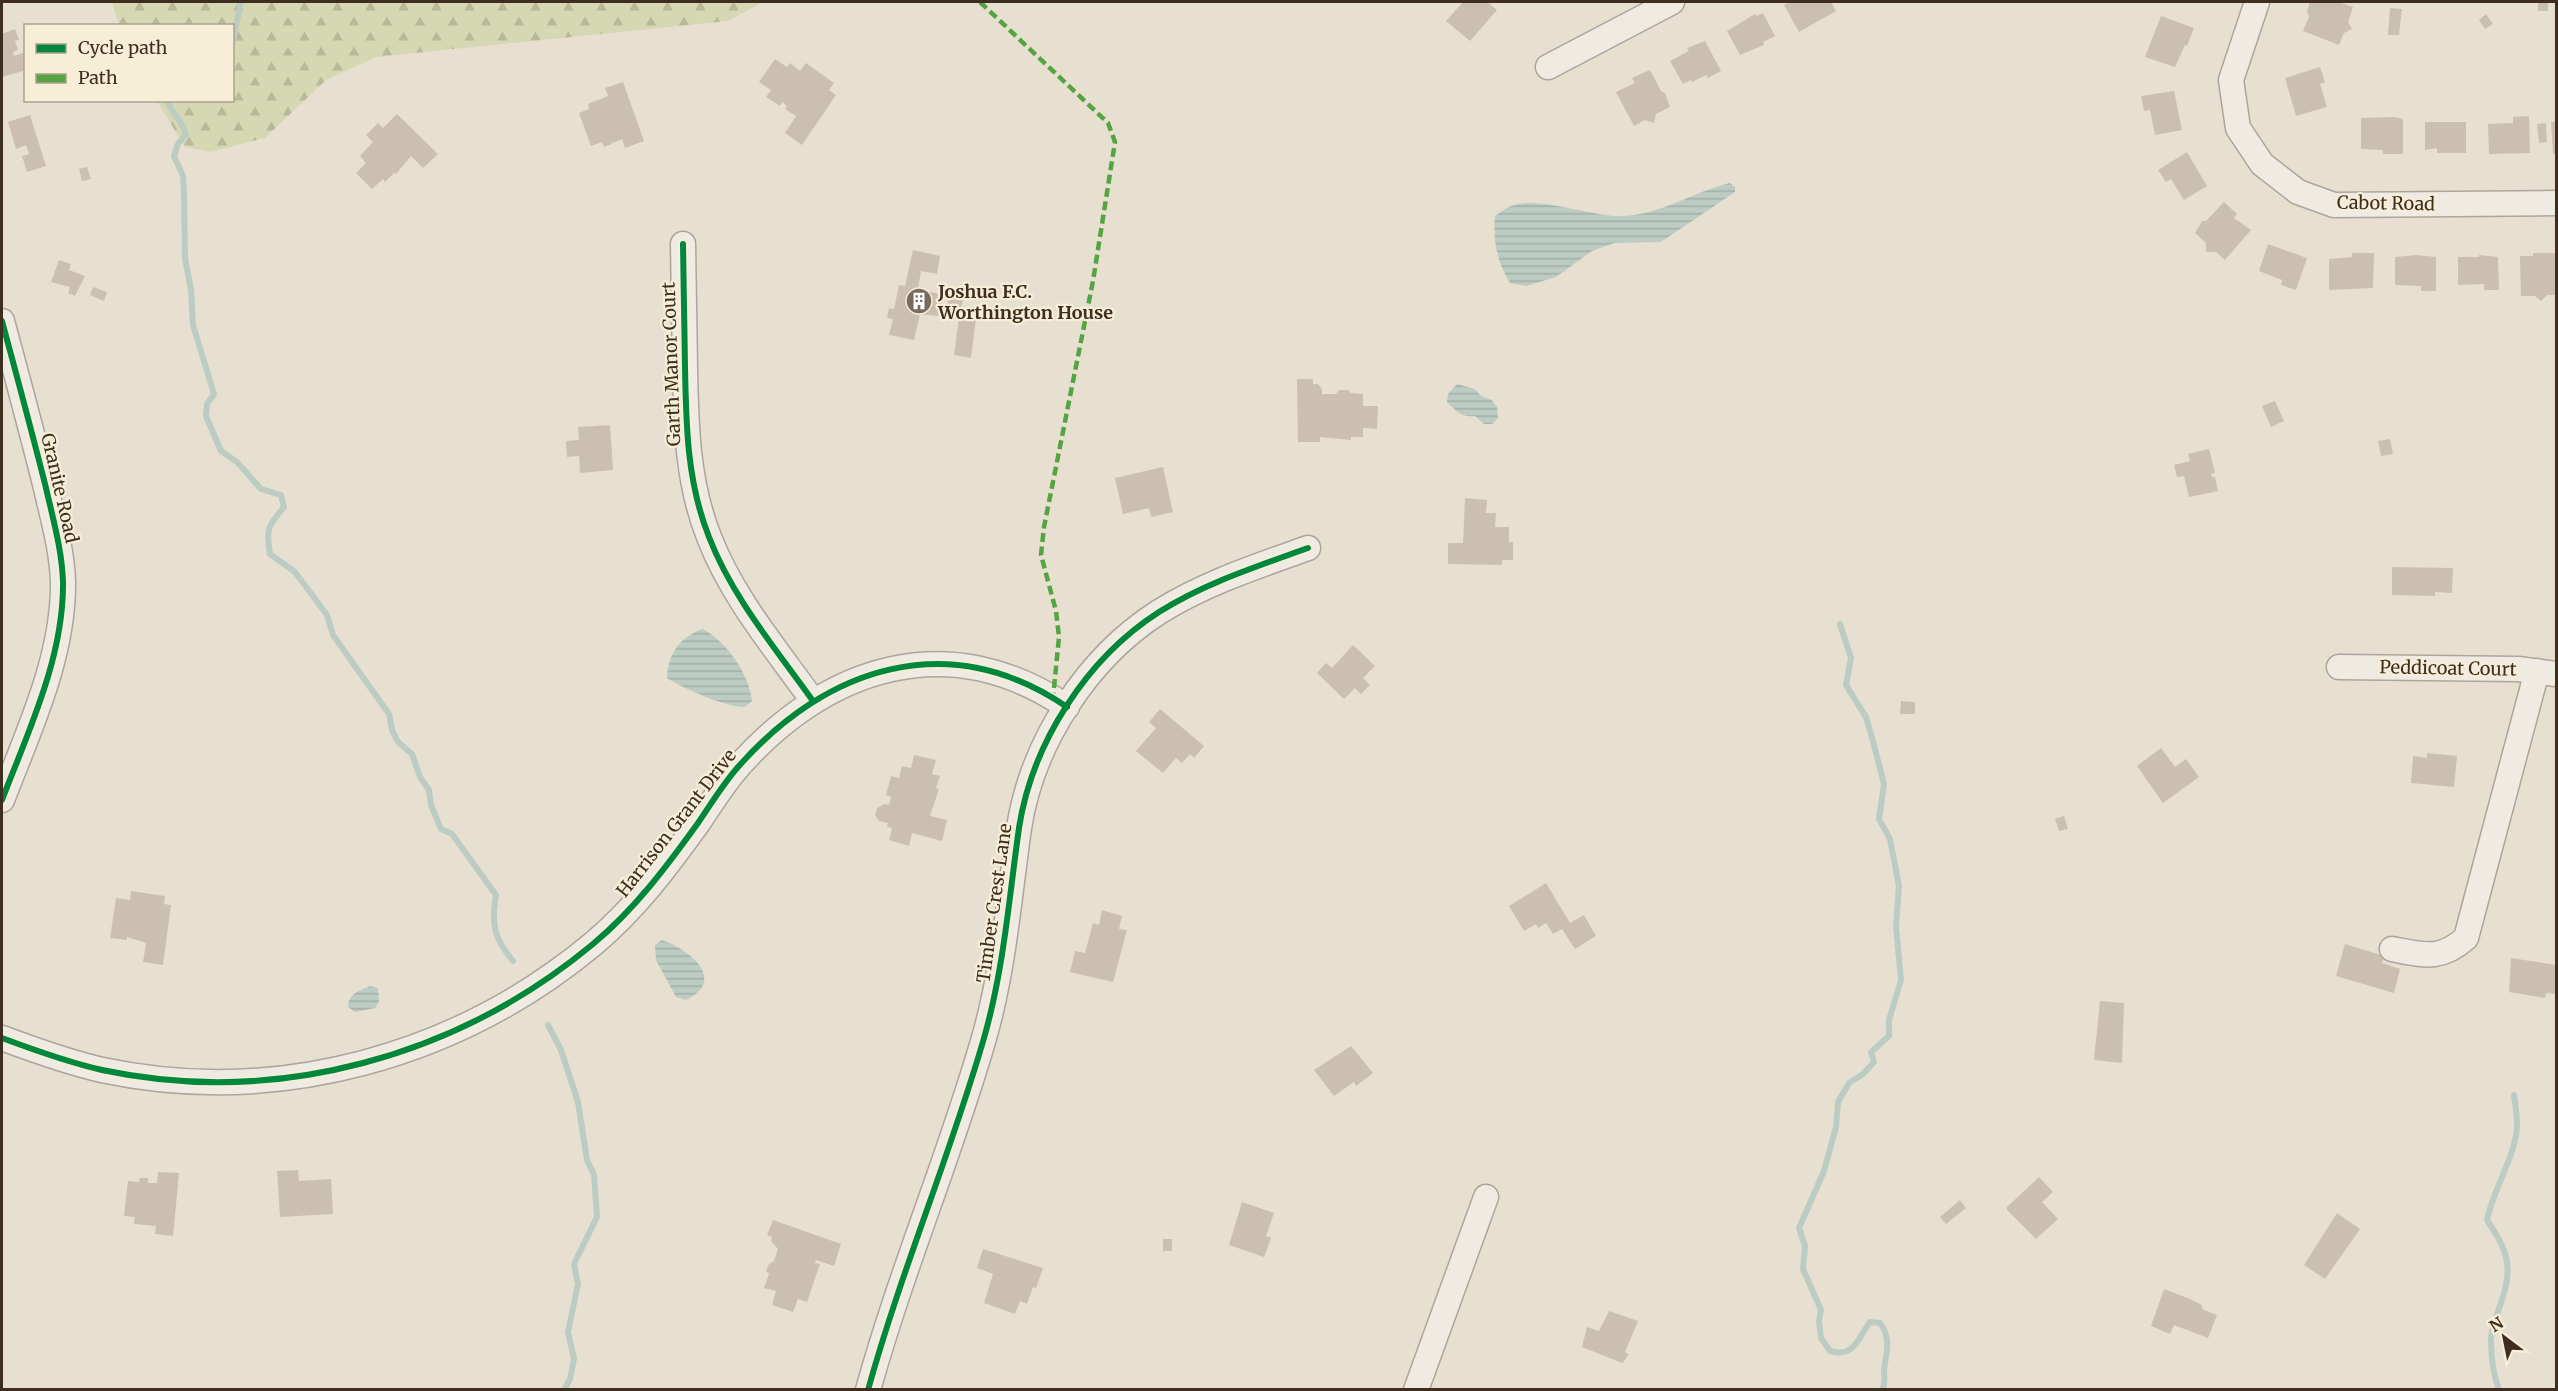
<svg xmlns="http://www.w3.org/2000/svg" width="2558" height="1391" viewBox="0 0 2558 1391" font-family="Merriweather,serif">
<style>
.forest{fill:url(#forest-firs)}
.water{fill:url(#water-rules)}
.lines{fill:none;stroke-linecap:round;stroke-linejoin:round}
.stream{stroke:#bcccc2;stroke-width:6}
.building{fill:#cbbfb2}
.minor-casing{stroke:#ada599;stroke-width:27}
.minor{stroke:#efebe3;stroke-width:24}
.quiet{stroke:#54a441;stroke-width:4.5;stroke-dasharray:9 4.5;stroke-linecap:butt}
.cycleway-casing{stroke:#f7eed8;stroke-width:10}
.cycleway{stroke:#00873e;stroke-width:6}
.labels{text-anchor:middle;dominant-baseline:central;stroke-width:4.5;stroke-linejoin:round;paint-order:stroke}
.street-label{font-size:18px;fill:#3d2e20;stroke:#f7eed8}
.poi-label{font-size:18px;font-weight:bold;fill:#3d2e20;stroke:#f7eed8;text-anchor:start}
</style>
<defs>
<pattern id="forest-firs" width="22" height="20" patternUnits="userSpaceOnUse" patternTransform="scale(1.5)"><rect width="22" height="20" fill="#d6d7b3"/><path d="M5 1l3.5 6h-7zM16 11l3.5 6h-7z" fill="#b9b99a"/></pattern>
<pattern id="water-rules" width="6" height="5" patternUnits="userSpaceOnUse" patternTransform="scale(1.5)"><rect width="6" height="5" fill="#bcccc2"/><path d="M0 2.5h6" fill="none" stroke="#a2b0a6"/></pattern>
</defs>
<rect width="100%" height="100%" fill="#e7e0d1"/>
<path class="forest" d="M 112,2 L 763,2 L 728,21 L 376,57 L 326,80 L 265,138 L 211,152 L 185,147 L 157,101 L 232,100 L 232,26 L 119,25 Z"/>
<g class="water">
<path d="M 1730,183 L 1735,187 L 1735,192 L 1661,242 L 1614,243 L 1592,251 L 1556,277 L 1526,286 L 1510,283 C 1497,262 1493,241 1495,216 C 1500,213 1505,208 1511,206 C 1535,196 1588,215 1615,216 C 1656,218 1692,192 1730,183 Z"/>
<path d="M 1457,384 L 1475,389 L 1481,396 L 1492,400 L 1497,407 L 1498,418 L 1492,424 L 1484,424 L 1475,416 C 1462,418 1456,411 1447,402 L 1448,394 Z"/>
<path d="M 703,629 C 727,642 749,674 752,701 L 745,707 C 728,708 682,688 667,678 C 668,654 679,637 703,629 Z"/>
<path d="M 662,940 C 688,949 728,979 686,1000 L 676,997 L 656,960 L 655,945 Z"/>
<path d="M 370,986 L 378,988 L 379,1002 L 375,1008 L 355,1012 L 348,1007 C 349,993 359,991 370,986 Z"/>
</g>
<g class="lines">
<g class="stream">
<path d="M 232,45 L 241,2"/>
<path d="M 167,100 C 172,113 182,121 186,134 L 178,144 L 174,156 L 183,176 L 184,191 L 185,258 L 191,290 L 193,325 L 214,394 L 207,404 L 206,416 L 221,451 L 237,462 L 261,489 L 281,495 L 284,507 C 267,527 266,529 270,554 L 295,572 L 327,615 L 333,635 L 389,714 L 392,730 L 398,742 L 412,754 L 420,777 L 429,790 L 431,805 L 441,829 L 452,834 L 496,895 C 491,925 494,938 513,961"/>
<path d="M 1840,624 L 1851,658 L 1846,685 L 1866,717 L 1873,741 L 1884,784 L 1879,819 L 1890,839 L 1899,886 L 1896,926 L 1901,980 L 1889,1020 L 1889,1036 L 1871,1052 L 1874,1062 L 1863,1074 L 1849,1083 L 1838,1102 L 1836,1127 L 1824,1171 L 1799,1228 L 1805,1246 L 1803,1269 L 1821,1310 L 1819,1321 L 1821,1338 L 1830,1351 C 1855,1358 1858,1338 1870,1322 L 1880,1323 C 1892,1339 1886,1353 1884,1370 C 1884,1378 1886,1383 1882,1390"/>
<path d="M 548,1025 L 561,1050 L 578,1102 L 587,1160 L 594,1175 L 597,1217 L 574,1264 L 578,1284 L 568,1332 L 574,1359 L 570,1379 L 564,1390"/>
<path d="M 2499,1390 C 2493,1374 2491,1356 2491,1339 C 2493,1314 2511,1291 2507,1262 C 2505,1247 2495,1232 2487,1220 C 2493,1189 2517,1154 2517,1124 C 2517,1114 2515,1104 2514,1095"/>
</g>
</g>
<g class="building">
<path d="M 1463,2 L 1487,2 L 1497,10 L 1470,41 L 1446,21 Z"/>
<path d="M 1790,2 L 1831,2 L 1836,11 L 1799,32 L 1784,5 Z"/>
<path d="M 2310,2 L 2338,2 L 2353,7 L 2348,22 L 2352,29 L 2344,33 L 2339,45 L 2303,31 L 2309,17 L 2307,11 Z"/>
<rect x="2538" y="2" width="10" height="9"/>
<path d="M 2390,8 L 2402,9 L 2399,35 L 2388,35 Z"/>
<path d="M 1763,13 L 1775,36 L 1763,42 L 1764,45 L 1740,55 L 1727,31 L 1755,14 L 1757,16 Z"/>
<path d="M 2486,14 L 2493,24 L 2485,29 L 2479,20 Z"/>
<path d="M 2161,16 L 2194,28 L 2187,46 L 2185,45 L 2175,67 L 2145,57 Z"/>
<path d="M 15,29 L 19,40 L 15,41 L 18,50 L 13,52 L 14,56 L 26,52 L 26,70 L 2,77 L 2,34 Z"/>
<path d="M 1705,41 L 1721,71 L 1708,78 L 1706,75 L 1692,82 L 1691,80 L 1683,84 L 1670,61 L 1689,51 L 1687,48 Z"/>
<path d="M 775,59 L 787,67 L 790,63 L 800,71 L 806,63 L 834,83 L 829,90 L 836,95 L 802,145 L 785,133 L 796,116 L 785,109 L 787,106 L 782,102 L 780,106 L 766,97 L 771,90 L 759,82 Z"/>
<path d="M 2320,67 L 2325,82 L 2320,84 L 2327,107 L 2296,116 L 2285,78 Z"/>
<path d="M 1650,70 L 1661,91 L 1665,93 L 1670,107 L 1656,114 L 1654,123 L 1645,120 L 1634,126 L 1616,92 L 1635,83 L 1632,78 Z"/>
<path d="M 623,82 L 644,141 L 625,148 L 622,139 L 613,143 L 611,140 L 612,144 L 604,147 L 602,142 L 591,146 L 579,113 L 589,109 L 588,104 L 608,96 L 605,88 Z"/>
<path d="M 2174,91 L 2182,130 L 2155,135 L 2150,110 L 2144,111 L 2141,96 Z"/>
<path d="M 397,114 L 438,154 L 423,168 L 411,156 L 396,174 L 394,173 L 385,182 L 383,179 L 372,189 L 356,173 L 366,163 L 360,156 L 373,142 L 366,135 L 378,123 L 383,128 Z"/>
<path d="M 30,115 L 46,166 L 27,172 L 22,156 L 29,154 L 26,145 L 16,149 L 8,122 Z"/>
<path d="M 2529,116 L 2530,153 L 2489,154 L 2488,124 L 2513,123 L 2513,117 Z"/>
<path d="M 2395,117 L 2403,119 L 2403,154 L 2383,154 L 2383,150 L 2361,149 L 2361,118 Z"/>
<path d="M 2425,122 L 2466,122 L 2466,153 L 2437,153 L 2437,148 L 2425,150 Z"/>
<path d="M 2551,122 L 2556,122 L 2556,154 L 2553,154 Z"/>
<path d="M 2546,123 L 2547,142 L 2539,143 L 2537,124 Z"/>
<path d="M 2187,152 L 2207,186 L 2184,200 L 2171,179 L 2166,182 L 2158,170 Z"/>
<path d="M 87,167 L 91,179 L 82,181 L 79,169 Z"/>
<path d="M 2224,202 L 2237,214 L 2234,218 L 2251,230 L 2225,260 L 2216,252 L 2206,252 L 2206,243 L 2195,233 L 2202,221 L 2206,221 Z"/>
<path d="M 2268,244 L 2307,258 L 2296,290 L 2281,285 L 2282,280 L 2259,271 Z"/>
<path d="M 913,250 L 940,256 L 937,274 L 921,271 L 918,289 L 944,295 L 939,316 L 920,314 L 914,340 L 889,335 L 893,319 L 887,318 L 889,308 L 894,309 L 899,285 L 905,286 Z"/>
<path d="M 2352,253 L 2374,253 L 2373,288 L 2329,290 L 2329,259 L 2352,257 Z"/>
<path d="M 2533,253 L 2556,253 L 2556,295 L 2547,295 L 2541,301 L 2535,296 L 2521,296 L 2520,256 L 2533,256 Z"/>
<path d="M 2416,255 L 2436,257 L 2436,291 L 2421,291 L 2421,286 L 2395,285 L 2395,257 Z"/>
<path d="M 2479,255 L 2498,257 L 2499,290 L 2484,290 L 2484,284 L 2458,285 L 2458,257 L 2479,257 Z"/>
<path d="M 59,260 L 71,264 L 69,270 L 85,276 L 75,296 L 68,293 L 70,287 L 51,282 Z"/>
<path d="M 93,287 L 107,292 L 104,301 L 90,295 Z"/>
<path d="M 950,292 L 964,295 L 961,309 L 947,307 Z"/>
<path d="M 959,317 L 976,319 L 971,358 L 954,355 Z"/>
<path d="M 1297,379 L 1313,379 L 1313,384 L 1318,384 L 1322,389 L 1322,394 L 1336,394 L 1339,390 L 1348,390 L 1351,393 L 1363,394 L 1363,406 L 1378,406 L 1377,429 L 1363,428 L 1363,437 L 1351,437 L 1351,440 L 1320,437 L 1320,442 L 1298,442 Z"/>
<path d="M 2275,401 L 2284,421 L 2271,427 L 2262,406 Z"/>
<path d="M 610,425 L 613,470 L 580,473 L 579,456 L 567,457 L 566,441 L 579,440 L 578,427 Z"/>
<path d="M 2390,439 L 2393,454 L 2381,456 L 2378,441 Z"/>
<path d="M 2209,449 L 2215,473 L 2211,474 L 2212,477 L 2215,477 L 2218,491 L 2189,497 L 2184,476 L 2177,477 L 2174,465 L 2190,461 L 2188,454 Z"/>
<path d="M 1163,467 L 1173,512 L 1151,517 L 1149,508 L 1123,514 L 1115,478 Z"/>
<path d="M 1465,498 L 1487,500 L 1486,513 L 1496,513 L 1495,527 L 1509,527 L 1509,542 L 1513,542 L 1513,560 L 1502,560 L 1502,565 L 1448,564 L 1448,543 L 1463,543 Z"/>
<path d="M 2392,567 L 2453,568 L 2452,593 L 2435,592 L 2435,596 L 2392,595 Z"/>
<path d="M 1353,645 L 1375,666 L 1363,678 L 1370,685 L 1361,694 L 1355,688 L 1344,699 L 1317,673 L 1326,663 L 1332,668 Z"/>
<path d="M 1901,701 L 1915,702 L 1915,714 L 1900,714 Z"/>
<path d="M 1160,709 L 1204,746 L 1194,758 L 1190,754 L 1182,763 L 1176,758 L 1163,773 L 1136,751 L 1156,728 L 1149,722 Z"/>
<path d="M 2161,748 L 2175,767 L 2186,759 L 2199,777 L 2163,803 L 2137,766 Z"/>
<path d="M 2427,753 L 2457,756 L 2454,787 L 2411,783 L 2413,756 L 2427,758 Z"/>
<path d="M 914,755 L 936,760 L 932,774 L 940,776 L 936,788 L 939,789 L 930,816 L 947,820 L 942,841 L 912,833 L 909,846 L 889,840 L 892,828 L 887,827 L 888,823 L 879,821 L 875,815 L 877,808 L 885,804 L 889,805 L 891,797 L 886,795 L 891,776 L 899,778 L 902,766 L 911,768 Z"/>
<path d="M 2064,816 L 2068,829 L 2059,831 L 2055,819 Z"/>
<path d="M 1546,883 L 1570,923 L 1584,915 L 1596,936 L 1575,949 L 1562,929 L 1553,934 L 1546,923 L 1538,928 L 1536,924 L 1524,931 L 1509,906 Z"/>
<path d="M 131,891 L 165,896 L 164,904 L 171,905 L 163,965 L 143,962 L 146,943 L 127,937 L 127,940 L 110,938 L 116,898 L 130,900 Z"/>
<path d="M 1102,910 L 1122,916 L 1119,929 L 1127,930 L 1113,982 L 1070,972 L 1075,951 L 1085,953 L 1093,923 L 1099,925 Z"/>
<path d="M 2345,944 L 2384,956 L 2382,963 L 2400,969 L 2394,993 L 2336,976 Z"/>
<path d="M 2511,958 L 2556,965 L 2556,994 L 2546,993 L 2545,998 L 2509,992 Z"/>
<path d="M 2100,1001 L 2124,1003 L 2122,1063 L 2094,1060 Z"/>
<path d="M 1351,1046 L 1373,1073 L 1356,1086 L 1354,1082 L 1334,1096 L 1314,1070 Z"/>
<path d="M 298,1170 L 299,1181 L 331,1179 L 333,1214 L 280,1217 L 277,1171 Z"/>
<path d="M 158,1172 L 179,1173 L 173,1236 L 155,1234 L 156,1226 L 134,1224 L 135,1217 L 124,1216 L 128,1181 L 139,1182 L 140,1178 L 148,1178 L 148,1183 L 157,1183 Z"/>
<path d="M 2039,1177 L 2053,1192 L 2042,1202 L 2058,1219 L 2036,1239 L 2007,1210 L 2007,1207 Z"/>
<path d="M 1960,1200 L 1966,1208 L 1946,1224 L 1940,1217 Z"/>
<path d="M 1242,1202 L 1274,1213 L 1266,1236 L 1271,1238 L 1264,1257 L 1229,1245 Z"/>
<path d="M 2337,1213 L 2360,1229 L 2325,1279 L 2304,1265 Z"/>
<path d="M 773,1220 L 841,1244 L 834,1266 L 816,1260 L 815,1263 L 820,1264 L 807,1302 L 798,1299 L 793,1312 L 772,1305 L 776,1291 L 764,1288 L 769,1274 L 766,1271 L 769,1264 L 774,1261 L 778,1249 L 771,1241 L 772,1237 L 767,1235 Z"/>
<rect x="1163" y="1239" width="9" height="12"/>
<path d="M 983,1249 L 1043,1268 L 1036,1288 L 1033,1287 L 1027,1304 L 1020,1301 L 1015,1314 L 984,1303 L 993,1274 L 977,1268 Z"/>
<path d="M 2164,1289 L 2190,1299 L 2202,1305 L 2202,1309 L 2217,1315 L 2208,1338 L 2174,1325 L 2170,1334 L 2151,1326 Z"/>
<path d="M 1609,1311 L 1638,1321 L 1625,1352 L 1628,1354 L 1626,1359 L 1622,1363 L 1582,1347 L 1587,1327 L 1599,1331 Z"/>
</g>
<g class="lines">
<defs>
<g id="minor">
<path d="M 2257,2 L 2231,80 L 2238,128 L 2262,164 L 2298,192 L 2334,205 L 2556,203"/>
<path d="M 1548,67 L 1672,2"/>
<path d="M 683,244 C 684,285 684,326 685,367 C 686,424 687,482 709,537 C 732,597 776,649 813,701"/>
<path d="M 2,321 C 17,377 32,432 46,488 C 53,519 62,550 63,582 C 64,657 28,732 2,800"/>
<path d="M 2339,667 L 2518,669 L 2556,674"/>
<path d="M 2392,949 C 2424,955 2440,961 2466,938 L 2537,671"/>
<path d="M 2,1038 C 34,1050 67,1062 102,1070 C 277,1107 457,1057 593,944 C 635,909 667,866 698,823 C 711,804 723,784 738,767 C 827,666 949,627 1067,707"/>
<path d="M 868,1390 C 901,1271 950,1156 984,1038 C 1004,968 1009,898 1019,828 C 1032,743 1087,658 1159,612 C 1205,583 1258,566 1308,548"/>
<path d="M 1416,1390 L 1486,1197"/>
</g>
</defs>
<use href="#minor" class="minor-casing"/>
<use href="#minor" class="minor"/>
<path class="quiet" d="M 980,2 L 1108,123 L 1115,142 L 1093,281 L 1044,527 L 1041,555 L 1056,611 L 1059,637 L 1053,698"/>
<defs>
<g id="cycleway">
<path d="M 683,244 C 684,285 684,326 685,367 C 686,424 687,482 709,537 C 732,597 776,649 813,701"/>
<path d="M 2,321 C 17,377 32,432 46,488 C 53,519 62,550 63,582 C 64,657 28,732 2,800"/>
<path d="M 2,1038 C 34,1050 67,1062 102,1070 C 277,1107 457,1057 593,944 C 635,909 667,866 698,823 C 711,804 723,784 738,767 C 827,666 949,627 1067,707"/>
<path d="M 868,1390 C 901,1271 950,1156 984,1038 C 1004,968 1009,898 1019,828 C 1032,743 1087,658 1159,612 C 1205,583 1258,566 1308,548"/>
</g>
</defs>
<use href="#cycleway" class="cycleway-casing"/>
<use href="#cycleway" class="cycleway"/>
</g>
<defs>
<symbol id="building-disc" viewBox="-11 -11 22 22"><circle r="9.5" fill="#786c5e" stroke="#f7eed8"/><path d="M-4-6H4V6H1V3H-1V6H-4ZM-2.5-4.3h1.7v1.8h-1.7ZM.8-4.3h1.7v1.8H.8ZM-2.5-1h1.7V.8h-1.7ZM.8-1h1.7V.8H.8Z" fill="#fff"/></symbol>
</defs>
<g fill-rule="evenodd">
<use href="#building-disc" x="904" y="286" width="30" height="30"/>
</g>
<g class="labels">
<g class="street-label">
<text transform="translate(2386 203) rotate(1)">Cabot Road</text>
<text transform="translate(671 364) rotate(-92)">Garth Manor Court</text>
<text transform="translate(60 488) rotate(77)">Granite Road</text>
<text transform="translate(2448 668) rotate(1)">Peddicoat Court</text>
<text transform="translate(676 823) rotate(-52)">Harrison Grant Drive</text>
<text transform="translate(994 903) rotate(-82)">Timber Crest Lane</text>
</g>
<g class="poi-label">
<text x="938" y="291">Joshua F.C.<tspan x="938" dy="21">Worthington House</tspan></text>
</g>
</g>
<rect width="2558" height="1391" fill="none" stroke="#3d2e20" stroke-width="6"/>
<rect x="24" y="24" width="210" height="78" fill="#f7eed8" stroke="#ada18e" stroke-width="1.5"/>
<rect x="36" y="44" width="30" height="9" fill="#00873e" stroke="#ada18e" stroke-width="1.5"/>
<text x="78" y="54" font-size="18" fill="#3d2e20">Cycle path</text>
<rect x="36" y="74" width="30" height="9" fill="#54a441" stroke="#ada18e" stroke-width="1.5"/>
<text x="78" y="84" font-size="18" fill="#3d2e20">Path</text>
<g transform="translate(2504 1337) rotate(328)" stroke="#f7eed8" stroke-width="4.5" paint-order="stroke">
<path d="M0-4.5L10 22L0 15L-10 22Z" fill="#3d2e20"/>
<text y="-9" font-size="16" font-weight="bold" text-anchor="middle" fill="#3d2e20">N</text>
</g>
</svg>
